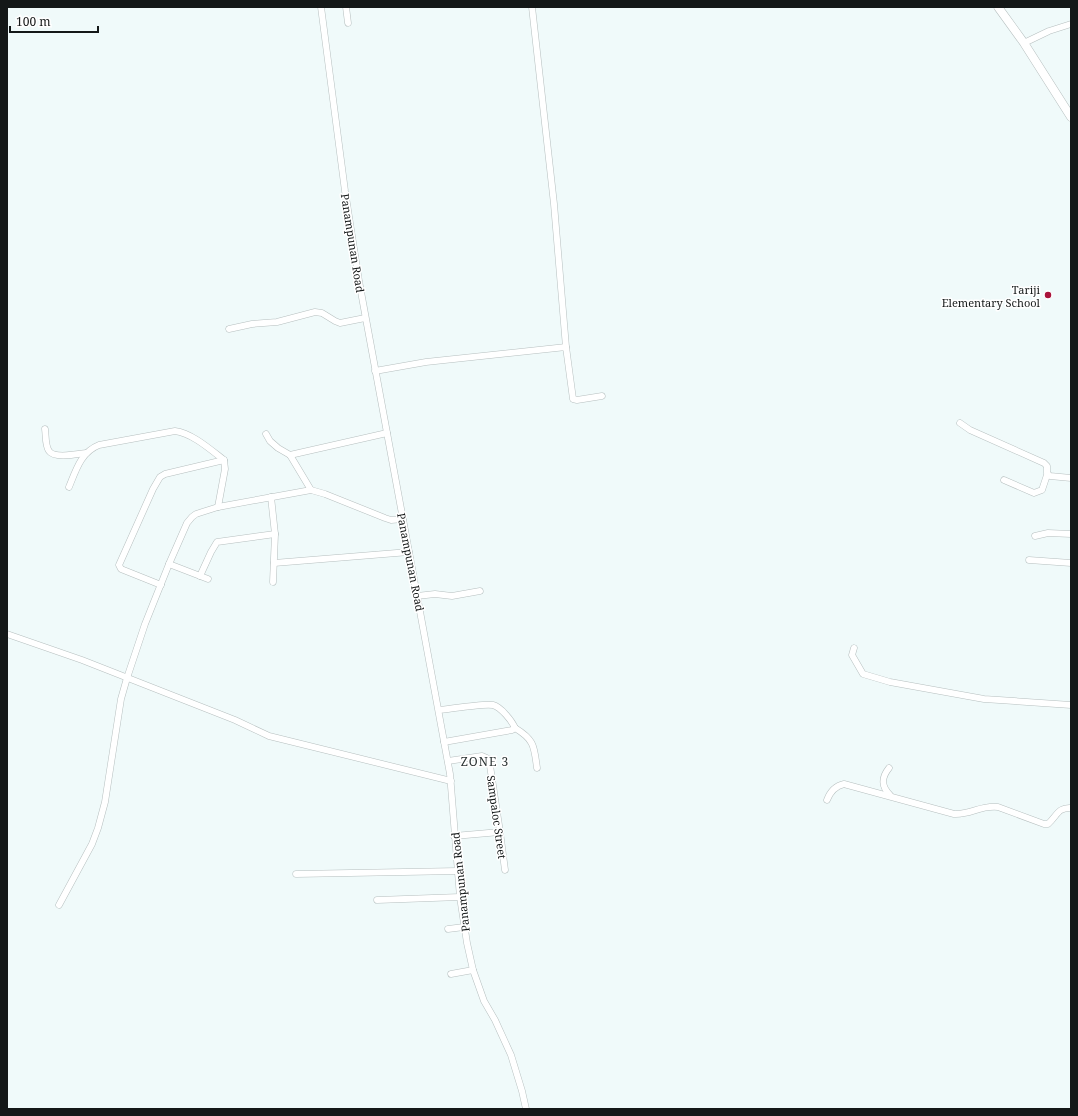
<svg xmlns="http://www.w3.org/2000/svg" width="1078" height="1116" viewBox="0 0 1078 1116" font-family="'Noto Serif',serif">
<style>
.lines{fill:none;stroke-linecap:round;stroke-linejoin:round}
.minor-casing{stroke:#b6bfbf;stroke-width:7}
.major-casing{stroke:#b6bfbf;stroke-width:9}
.minor{stroke:#fff;stroke-width:6}
.major{stroke:#fff;stroke-width:8}
.poi-dot{fill:#a9123a;stroke:#fff;stroke-width:1.5}
.labels{text-anchor:middle;dominant-baseline:central;stroke-width:3;stroke-linejoin:round;paint-order:stroke}
.street-label{font-size:11px;fill:#141818;stroke:#fff}
.poi-label{font-size:11px;fill:#141818;stroke:#fff;text-anchor:end}
.neighbourhood-label{font-size:12px;letter-spacing:1px;fill:#2b3333;stroke:#fff}
</style>
<rect width="100%" height="100%" fill="#f0fafa"/>
<g class="lines">
<defs>
<g id="minor">
<path d="M 321,7 L 345,191 L 359,281 L 450,774 L 460,897 L 467,943 L 473,970 L 484,1001 L 495,1020 L 511,1055 L 522,1091 L 526,1109"/>
<path d="M 346,7 L 348,23"/>
<path d="M 532,7 L 554,204 L 566,347"/>
<path d="M 1024,43 L 1049,31 L 1071,24"/>
<path d="M 229,329 L 252,324 L 277,322 L 315,312 L 322,313 L 335,321 L 340,323 L 365,318"/>
<path d="M 375,371 L 426,362 L 566,347 L 573,399 L 577,400 L 602,396"/>
<path d="M 960,423 L 970,430 L 1044,463 L 1047,466 L 1047,473 L 1050,476 L 1071,478"/>
<path d="M 45,429 C 46,435 45,446 49,451 C 54,459 78,454 86,453"/>
<path d="M 266,434 L 270,441 L 278,448 L 290,455 L 311,490"/>
<path d="M 290,455 L 387,433"/>
<path d="M 1004,480 L 1034,493 L 1042,490 L 1047,475"/>
<path d="M 69,487 C 76,470 81,452 99,445 L 175,431 C 192,433 211,450 224,460 L 225,469 L 218,507"/>
<path d="M 1035,536 L 1048,533 L 1071,534"/>
<path d="M 1029,560 L 1071,563"/>
<path d="M 274,563 L 409,552"/>
<path d="M 169,564 L 208,579"/>
<path d="M 200,576 L 211,552 L 217,542 L 275,534 L 271,497"/>
<path d="M 273,582 L 275,534"/>
<path d="M 161,585 L 121,569 L 119,565 L 153,489 L 160,477 L 165,474 L 224,460"/>
<path d="M 417,596 L 435,594 L 452,596 L 480,591"/>
<path d="M 7,634 L 82,660 L 235,720 L 269,736 L 451,781"/>
<path d="M 854,648 L 852,655 L 863,674 L 890,682 L 984,699 L 1071,705"/>
<path d="M 439,710 C 450,709 484,703 493,705 C 501,707 512,721 515,728 L 512,730 L 444,742"/>
<path d="M 515,728 C 535,740 534,747 537,768"/>
<path d="M 448,761 L 482,756 L 489,759 L 500,832 L 505,870"/>
<path d="M 889,768 C 881,778 881,786 890,795"/>
<path d="M 827,800 C 830,792 835,786 844,784 L 954,814 C 971,815 980,805 998,807 L 1044,824 L 1048,824 C 1057,816 1058,807 1071,808"/>
<path d="M 454,836 L 500,832"/>
<path d="M 296,874 L 458,871"/>
<path d="M 377,900 L 460,897"/>
<path d="M 59,905 L 92,844 L 98,828 L 105,802 L 121,699 L 127,678 L 145,624 L 169,564 L 187,523 L 192,517 L 196,514 L 218,507 L 311,490 L 325,494 L 385,518 L 391,520 L 403,519"/>
<path d="M 448,929 L 464,927"/>
<path d="M 451,974 L 473,970"/>
</g>
<path id="major" d="M 998,7 L 1024,43 L 1071,117"/>
</defs>
<use href="#minor" class="minor-casing"/>
<use href="#major" class="major-casing"/>
<use href="#minor" class="minor"/>
<use href="#major" class="major"/>
</g>
<circle class="poi-dot" cx="1048" cy="295" r="4"/>
<g class="labels">
<g class="street-label">
<text transform="translate(353 243) rotate(81)">Panampunan Road</text>
<text transform="translate(411 562) rotate(79)">Panampunan Road</text>
<text transform="translate(497 817) rotate(82)">Sampaloc Street</text>
<text transform="translate(460 882) rotate(-96)">Panampunan Road</text>
</g>
<g class="poi-label">
<text x="1040" y="289">Tariji<tspan x="1040" dy="13">Elementary School</tspan></text>
</g>
<g class="neighbourhood-label">
<text x="485" y="761">ZONE 3</text>
</g>
</g>
<rect width="1078" height="1116" fill="none" stroke="#141818" stroke-width="16"/>
<path d="M10 26v6h88v-6" fill="none" stroke="#141818" stroke-width="2"/>
<text x="16" y="26" font-size="12" fill="#141818" stroke="#ffffff" stroke-width="3" paint-order="stroke">100 m</text>
</svg>
